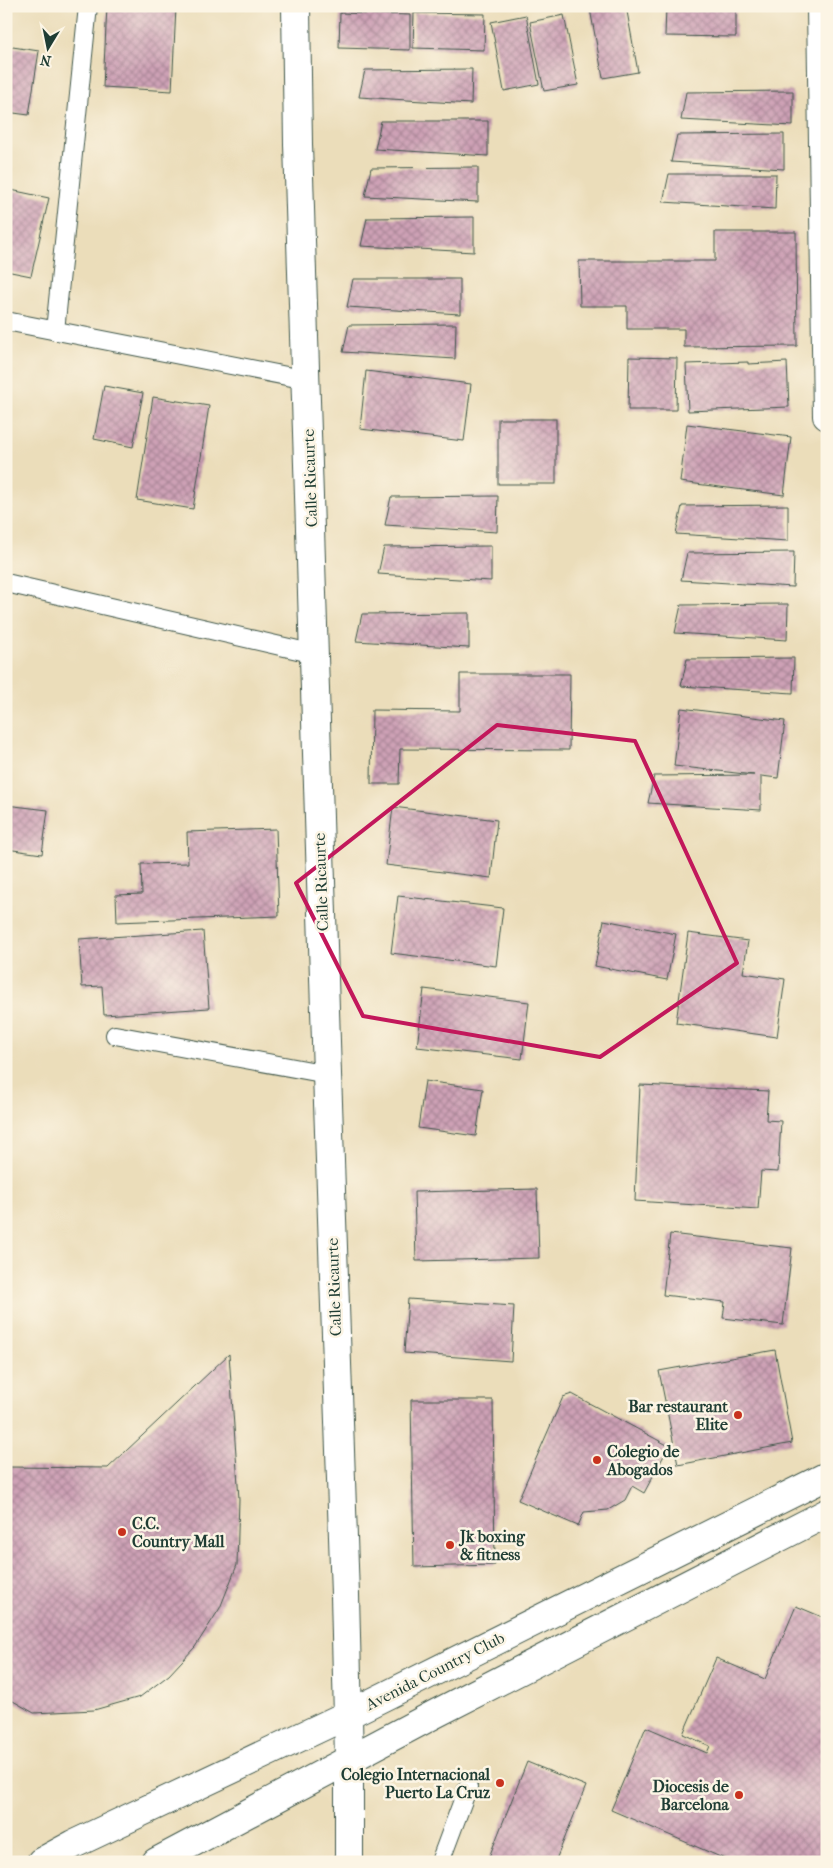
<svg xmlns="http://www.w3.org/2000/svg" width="833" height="1868" viewBox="0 0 833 1868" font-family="'IM FELL French Canon',serif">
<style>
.building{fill:url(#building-cross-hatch)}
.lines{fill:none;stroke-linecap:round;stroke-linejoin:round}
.service-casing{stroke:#3e5548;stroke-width:20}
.minor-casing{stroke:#3e5548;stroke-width:30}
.tertiary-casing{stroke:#3e5548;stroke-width:30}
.service{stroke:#fff;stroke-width:18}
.minor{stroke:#fff;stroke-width:28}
.tertiary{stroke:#fff;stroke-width:28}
.marked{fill:none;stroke:#c2185b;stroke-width:4;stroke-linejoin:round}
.poi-dot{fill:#c8321e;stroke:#fcf5e5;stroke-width:2}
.labels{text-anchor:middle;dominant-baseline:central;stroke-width:5;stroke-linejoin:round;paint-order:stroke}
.street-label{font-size:16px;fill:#1f3d34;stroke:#fcf5e5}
.poi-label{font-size:16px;font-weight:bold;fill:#1f3d34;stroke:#fcf5e5;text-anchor:end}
</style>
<defs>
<pattern id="building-cross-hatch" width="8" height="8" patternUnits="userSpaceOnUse" patternTransform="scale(1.25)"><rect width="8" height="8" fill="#cea1b6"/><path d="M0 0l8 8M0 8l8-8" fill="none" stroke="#a78495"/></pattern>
</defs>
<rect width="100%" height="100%" fill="#fcf5e5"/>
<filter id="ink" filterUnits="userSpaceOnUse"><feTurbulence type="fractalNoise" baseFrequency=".02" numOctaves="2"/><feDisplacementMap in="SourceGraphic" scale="10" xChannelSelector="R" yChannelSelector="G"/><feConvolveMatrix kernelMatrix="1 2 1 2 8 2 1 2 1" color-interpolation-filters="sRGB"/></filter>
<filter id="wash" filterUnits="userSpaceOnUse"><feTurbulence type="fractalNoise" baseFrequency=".0096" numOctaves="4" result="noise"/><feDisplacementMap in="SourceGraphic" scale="20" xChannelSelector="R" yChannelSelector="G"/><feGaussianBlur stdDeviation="1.12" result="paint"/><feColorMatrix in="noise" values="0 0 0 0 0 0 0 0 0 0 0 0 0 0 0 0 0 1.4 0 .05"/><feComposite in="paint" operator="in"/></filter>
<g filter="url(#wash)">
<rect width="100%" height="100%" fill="#ebddba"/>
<g id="blocks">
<g class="building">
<path d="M 107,6 L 176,7 L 172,91 L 103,87 Z"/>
<path d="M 604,6 L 626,6 L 638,72 L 603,78 L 590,9 Z"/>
<path d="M 666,6 L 736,6 L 736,37 L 665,36 Z"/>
<path d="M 340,13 L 410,15 L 410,50 L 339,48 Z"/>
<path d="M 414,13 L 485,14 L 484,50 L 413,48 Z"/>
<path d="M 526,15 L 539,84 L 504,91 L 491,22 Z"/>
<path d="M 564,15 L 578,85 L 544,91 L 530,22 Z"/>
<path d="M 6,46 L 39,51 L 29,115 L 6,112 Z"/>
<path d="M 472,69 L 471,104 L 359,97 L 365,70 Z"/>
<path d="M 793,91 L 793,126 L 681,120 L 686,92 Z"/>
<path d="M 381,121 L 488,121 L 488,156 L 375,149 Z"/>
<path d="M 784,134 L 784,169 L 671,162 L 677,135 Z"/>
<path d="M 478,167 L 478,202 L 365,196 L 371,168 Z"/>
<path d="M 669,174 L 776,174 L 775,209 L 663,202 Z"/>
<path d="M 6,189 L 49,198 L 31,276 L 6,271 Z"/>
<path d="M 474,217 L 474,252 L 361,246 L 367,218 Z"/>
<path d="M 715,232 L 796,232 L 797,346 L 684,347 L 684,329 L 627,329 L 627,306 L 580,306 L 579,261 L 715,261 Z"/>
<path d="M 353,279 L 460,279 L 460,314 L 347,307 Z"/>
<path d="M 456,324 L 455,359 L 343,352 L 349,325 Z"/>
<path d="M 629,357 L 677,358 L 676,410 L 628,410 Z"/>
<path d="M 748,362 L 748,364 L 787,362 L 789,407 L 688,411 L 686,364 Z"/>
<path d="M 366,371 L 471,384 L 464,441 L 360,429 Z"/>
<path d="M 104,386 L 143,393 L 133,447 L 94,439 Z"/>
<path d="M 153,397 L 209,406 L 193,509 L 137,500 Z"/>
<rect x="498" y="419" width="58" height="65"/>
<path d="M 687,424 L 791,437 L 784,495 L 680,482 Z"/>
<path d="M 498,496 L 497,532 L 385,525 L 391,497 Z"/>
<path d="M 788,505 L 788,541 L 676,534 L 682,506 Z"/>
<path d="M 491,546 L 491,581 L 378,574 L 384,547 Z"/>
<path d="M 794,552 L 793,587 L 681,580 L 687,553 Z"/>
<path d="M 788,604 L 787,640 L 675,633 L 681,605 Z"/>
<path d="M 469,613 L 469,648 L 356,641 L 362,614 Z"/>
<path d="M 794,658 L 793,693 L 681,686 L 687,659 Z"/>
<path d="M 460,674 L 570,674 L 569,750 L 400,749 L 399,784 L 371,784 L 372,710 L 460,711 Z"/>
<path d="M 681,708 L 785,721 L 778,778 L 761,776 L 761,810 L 648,803 L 654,776 L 754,775 L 674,766 Z"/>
<path d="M 6,805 L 48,810 L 42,854 L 6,849 Z"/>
<path d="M 393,807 L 497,820 L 491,878 L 386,865 Z"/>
<path d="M 276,829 L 279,916 L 117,922 L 116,895 L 142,894 L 141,864 L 188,863 L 187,832 Z"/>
<path d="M 398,896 L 503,908 L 496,966 L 391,953 Z"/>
<path d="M 604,920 L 676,934 L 667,980 L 595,966 Z"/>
<path d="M 203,931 L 209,1008 L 104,1015 L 102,986 L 82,987 L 79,939 Z"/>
<path d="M 688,933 L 748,941 L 743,973 L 785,979 L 777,1037 L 676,1023 Z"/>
<path d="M 424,989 L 529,1002 L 522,1059 L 417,1047 Z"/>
<path d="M 425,1081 L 483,1089 L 476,1136 L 418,1128 Z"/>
<path d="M 640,1085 L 768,1091 L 766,1120 L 781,1121 L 778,1172 L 761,1171 L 758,1209 L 635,1201 Z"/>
<path d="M 537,1189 L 539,1258 L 416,1261 L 414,1192 Z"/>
<path d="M 670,1234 L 792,1248 L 783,1325 L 723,1318 L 725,1302 L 663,1295 Z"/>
<path d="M 408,1299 L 514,1306 L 511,1361 L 404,1353 Z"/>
<path d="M 775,1350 L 792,1443 L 678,1465 L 659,1371 Z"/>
<path d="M 229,1354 L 239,1499 L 237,1565 L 220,1608 L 195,1647 L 169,1675 L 140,1697 L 94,1710 L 34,1713 L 6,1697 L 6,1467 L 108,1468 Z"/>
<path d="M 572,1394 L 669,1446 L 644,1493 L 632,1486 L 625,1500 L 608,1510 L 584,1512 L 578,1526 L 518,1500 L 563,1397 Z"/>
<path d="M 411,1400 L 493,1400 L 495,1565 L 414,1567 Z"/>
<path d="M 796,1606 L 827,1619 L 827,1862 L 732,1862 L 611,1810 L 646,1727 L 707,1753 L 710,1746 L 683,1734 L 716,1658 L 765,1679 Z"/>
<path d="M 527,1762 L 586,1786 L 555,1862 L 487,1862 Z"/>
</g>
</g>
</g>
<g filter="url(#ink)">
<use href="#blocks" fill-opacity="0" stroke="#3e5548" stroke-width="1"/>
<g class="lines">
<defs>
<g id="service">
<path d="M 6,321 L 307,380"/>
<path d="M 55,331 L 88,6"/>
<path d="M 6,583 L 315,654"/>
<path d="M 115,1035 L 327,1074"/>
<path d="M 440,1862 L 468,1787"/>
</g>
<g id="minor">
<path d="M 296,6 L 298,144 L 327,1074 L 345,1595 L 349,1759 L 349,1862"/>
<path d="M 821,6 L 827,416"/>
</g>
<g id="tertiary">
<path d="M 41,1862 L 74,1844 L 347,1715 L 827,1476"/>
<path d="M 156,1862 L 435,1714 L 827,1513"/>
</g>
</defs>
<use href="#service" class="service-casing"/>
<use href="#minor" class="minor-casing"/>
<use href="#tertiary" class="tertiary-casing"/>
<use href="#service" class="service"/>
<use href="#minor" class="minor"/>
<use href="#tertiary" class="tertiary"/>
</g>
</g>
<path class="marked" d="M 497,725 L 635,741 L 737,963 L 600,1057 L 363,1016 L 296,883 Z"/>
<g class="poi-dot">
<circle cx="738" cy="1415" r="5"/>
<circle cx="597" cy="1460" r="5"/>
<circle cx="122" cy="1532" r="5"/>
<circle cx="450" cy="1545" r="5"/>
<circle cx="500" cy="1783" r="5"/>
<circle cx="739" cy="1795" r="5"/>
</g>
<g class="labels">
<g class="street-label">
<text transform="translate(310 478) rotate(-92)">Calle Ricaurte</text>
<text transform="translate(321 882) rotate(-92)">Calle Ricaurte</text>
<text transform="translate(334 1287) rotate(-92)">Calle Ricaurte</text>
<text transform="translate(435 1671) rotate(-27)">Avenida Country Club</text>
</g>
<g class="poi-label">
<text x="728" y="1406">Bar restaurant<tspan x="728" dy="18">Elite</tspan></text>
<text x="607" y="1451" text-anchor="start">Colegio de<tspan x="607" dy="18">Abogados</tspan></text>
<text x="132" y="1523" text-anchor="start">C.C.<tspan x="132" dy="18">Country Mall</tspan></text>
<text x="460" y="1536" text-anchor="start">Jk boxing<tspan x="460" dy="18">&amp; fitness</tspan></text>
<text x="490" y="1774">Colegio Internacional<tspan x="490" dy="18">Puerto La Cruz</tspan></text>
<text x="729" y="1786">Diocesis de<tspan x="729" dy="18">Barcelona</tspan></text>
</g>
</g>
<rect width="833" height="1868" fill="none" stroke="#fcf5e5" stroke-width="25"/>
<g transform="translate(48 48) rotate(190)" stroke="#fcf5e5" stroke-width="4" paint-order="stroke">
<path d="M0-4L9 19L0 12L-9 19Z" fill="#1f3d34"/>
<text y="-8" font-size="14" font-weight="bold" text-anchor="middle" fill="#1f3d34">N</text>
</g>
</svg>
